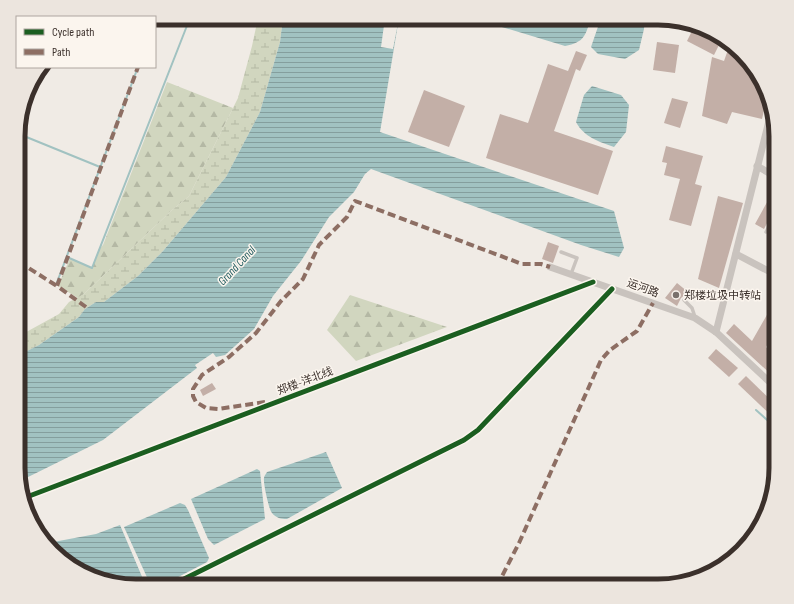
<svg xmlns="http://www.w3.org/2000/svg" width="794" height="604" viewBox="0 0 794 604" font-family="'Sofia Sans Condensed','Noto Sans SC',sans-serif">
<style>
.forest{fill:url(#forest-firs)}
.wetland{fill:url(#wetland-marsh)}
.water{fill:url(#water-rules)}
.pier{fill:#f0ebe5}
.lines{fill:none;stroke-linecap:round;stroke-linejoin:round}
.stream{stroke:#a1c2c1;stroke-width:2}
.building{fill:#c3afa7}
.service{stroke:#c9c3be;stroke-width:3.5}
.minor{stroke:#c9c3be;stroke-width:7}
.quiet{stroke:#8d6e63;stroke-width:4;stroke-dasharray:8 4;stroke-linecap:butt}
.cycleway-casing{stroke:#fbf5ee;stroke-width:8}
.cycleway{stroke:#1b5e20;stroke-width:5}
.poi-dot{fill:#7a716c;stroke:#fbf5ee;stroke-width:1.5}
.labels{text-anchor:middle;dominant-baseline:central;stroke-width:3;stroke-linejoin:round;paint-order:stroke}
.street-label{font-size:11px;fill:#3b302b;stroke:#fbf5ee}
.poi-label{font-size:11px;fill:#3b302b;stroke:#fbf5ee;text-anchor:start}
.water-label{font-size:12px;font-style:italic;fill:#1f5a5e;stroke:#fbf5ee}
.rim{fill:none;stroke:#3b302b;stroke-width:5}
</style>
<defs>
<pattern id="forest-firs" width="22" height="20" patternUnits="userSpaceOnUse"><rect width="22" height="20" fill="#d1d6bf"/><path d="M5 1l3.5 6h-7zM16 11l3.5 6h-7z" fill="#b4b8a4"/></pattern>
<pattern id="wetland-marsh" width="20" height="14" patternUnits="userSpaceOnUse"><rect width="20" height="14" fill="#d1d6bf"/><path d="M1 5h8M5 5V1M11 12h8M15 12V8" fill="none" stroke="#b4b8a4"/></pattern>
<pattern id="water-rules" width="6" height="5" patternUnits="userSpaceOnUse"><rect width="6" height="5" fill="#a1c2c1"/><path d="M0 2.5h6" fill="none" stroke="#849e9d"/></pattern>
</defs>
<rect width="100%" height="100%" fill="#f0ebe5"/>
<g class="forest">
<path d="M 167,82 L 233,108 L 189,196 L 171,211 L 84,294 L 78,298 L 58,286 L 70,258 L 92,268 L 99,249 L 103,245 Z"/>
<path d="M 350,295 L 447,327 L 356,361 L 327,330 Z"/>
</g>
<path class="wetland" d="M 258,18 L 283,18 L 280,42 L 260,112 L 226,177 L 163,251 L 138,276 L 104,302 L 96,302 L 85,309 L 79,317 L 39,345 L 19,355 L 19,336 L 59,314 L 69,302 L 84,294 L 171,211 L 189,196 L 238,98 L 252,46 Z"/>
<g class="water">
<path d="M 283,18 L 399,18 L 380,132 L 614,211 L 624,248 L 619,257 L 581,245 L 371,169 L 365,174 L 354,192 L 329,217 L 301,261 L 273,296 L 254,329 L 225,355 L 216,357 L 213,353 L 195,365 L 197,368 L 103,440 L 20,481 L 19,355 L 39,345 L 79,317 L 85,309 L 96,302 L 104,302 L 138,276 L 163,251 L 226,177 L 260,112 L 280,42 Z"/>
<path d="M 472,18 L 591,18 C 585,36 585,42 565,46 Z"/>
<path d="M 601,18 L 645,18 L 644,29 L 639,50 L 625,59 L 598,54 L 591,47 Z"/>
<path d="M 592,86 L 621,95 L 629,105 L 626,132 L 614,147 C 599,142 584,137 576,122 L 584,95 Z"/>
<path d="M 326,452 L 342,488 L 287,519 C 281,519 276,518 272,513 C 269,510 263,483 264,478 C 264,476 266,474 267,472 Z"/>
<path d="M 257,469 L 260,471 L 265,519 L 214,545 L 208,539 L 191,499 Z"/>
<path d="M 180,503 L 185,505 L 188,510 L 209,558 L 207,562 L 161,586 L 151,586 L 124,527 Z"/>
<path d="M 120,525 L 146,586 C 109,586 71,574 48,543 L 96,534 Z"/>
</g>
<path class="pier" d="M 385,18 L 399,18 L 393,49 L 381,47 Z"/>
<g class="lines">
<g class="stream">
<path d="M 19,134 L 100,167"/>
<path d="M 67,257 L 92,268 L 190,18"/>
<path d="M 56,285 L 138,67"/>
<path d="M 756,410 L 776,428"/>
</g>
</g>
<g class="building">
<path d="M 695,25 L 703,27 L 722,39 L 714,55 L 687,41 Z"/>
<path d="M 657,42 L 679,45 L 675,73 L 653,70 Z"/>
<path d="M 730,44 L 736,47 L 764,84 L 767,98 L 762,119 L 732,112 L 727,124 L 702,116 L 712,57 L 724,61 Z"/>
<path d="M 576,51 L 587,55 L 580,71 L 576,69 L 554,131 L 613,151 L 598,195 L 486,158 L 500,114 L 528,123 L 548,64 L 568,71 Z"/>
<path d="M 424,90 L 465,106 L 449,147 L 408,132 Z"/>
<path d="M 672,98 L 688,102 L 680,128 L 664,123 Z"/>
<path d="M 666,146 L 703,156 L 695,184 L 702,186 L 691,226 L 669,220 L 680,179 L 664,175 L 667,163 L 662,162 Z"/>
<path d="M 776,149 L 776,170 L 767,165 Z"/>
<path d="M 776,186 L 776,211 L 773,212 L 764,229 L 755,224 Z"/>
<path d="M 718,196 L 743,203 L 719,288 L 698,279 Z"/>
<path d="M 548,242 L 559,246 L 553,263 L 542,259 Z"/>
<path d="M 677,283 L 688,292 L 681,298 L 677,306 L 665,298 Z"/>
<path d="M 776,299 L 776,334 L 772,336 L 766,347 L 770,352 L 776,349 L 776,379 L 726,333 L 734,324 L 752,341 Z"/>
<path d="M 716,349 L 738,368 L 729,377 L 708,358 Z"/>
<path d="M 746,376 L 776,405 L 776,420 L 738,384 Z"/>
<path d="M 212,383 L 216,389 L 203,396 L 200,390 Z"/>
</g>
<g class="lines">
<g class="service">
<path d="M 766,232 L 776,214"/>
<path d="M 561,252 L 577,258 L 571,274"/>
<path d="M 684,300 L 692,308 L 695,317"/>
</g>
<g class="minor">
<path d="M 757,166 L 776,177"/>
<path d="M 736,254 L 776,275"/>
<path d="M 550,267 L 695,318 L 716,332 L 776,388"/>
<path d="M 716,332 L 771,113"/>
<path d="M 771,347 L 776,339"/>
<path d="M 24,498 L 593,282"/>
<path d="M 170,586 L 464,440 L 478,430 L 612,289"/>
</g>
<g class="quiet">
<path d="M 19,262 L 57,286"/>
<path d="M 86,307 L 57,286 L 138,67"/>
<path d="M 265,402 L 218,409 L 206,408 L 196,402 L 193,396 L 193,389 L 202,375 L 229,357 L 256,333 L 281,301 L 303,279 L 319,245 L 347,217 L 355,201 L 522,264 L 541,264 L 550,267"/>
<path d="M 497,586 L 519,543 L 601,360 L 610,350 L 637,331 L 653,303"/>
</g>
<defs>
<g id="cycleway">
<path d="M 24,498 L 593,282"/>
<path d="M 170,586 L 464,440 L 478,430 L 612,289"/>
</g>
</defs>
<use href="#cycleway" class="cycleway-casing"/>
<use href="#cycleway" class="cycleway"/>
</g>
<circle class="poi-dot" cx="676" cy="295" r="4"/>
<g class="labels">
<g class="street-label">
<text transform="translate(643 288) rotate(20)">运河路</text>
<text transform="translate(305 381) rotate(-21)">郑楼-洋北线</text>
</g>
<g class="poi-label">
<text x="684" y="295">郑楼垃圾中转站</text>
</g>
<g class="water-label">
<text transform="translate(237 266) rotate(-47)">Grand Canal</text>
</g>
</g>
<path d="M0 0H794V604H0ZM136 25H658A111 111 0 0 1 769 136V468A111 111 0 0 1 658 579H136A111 111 0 0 1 25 468V136A111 111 0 0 1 136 25Z" fill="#ece5de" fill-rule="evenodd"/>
<path class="rim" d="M136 25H658A111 111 0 0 1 769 136V468A111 111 0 0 1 658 579H136A111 111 0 0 1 25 468V136A111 111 0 0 1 136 25Z"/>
<rect x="16" y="16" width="140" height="52" fill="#fbf5ee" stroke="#aea6a0"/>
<rect x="24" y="29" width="20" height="6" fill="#1b5e20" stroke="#aea6a0"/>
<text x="52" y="36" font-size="12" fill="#3b302b">Cycle path</text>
<rect x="24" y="49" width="20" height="6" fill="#8d6e63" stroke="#aea6a0"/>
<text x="52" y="56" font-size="12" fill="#3b302b">Path</text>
</svg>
